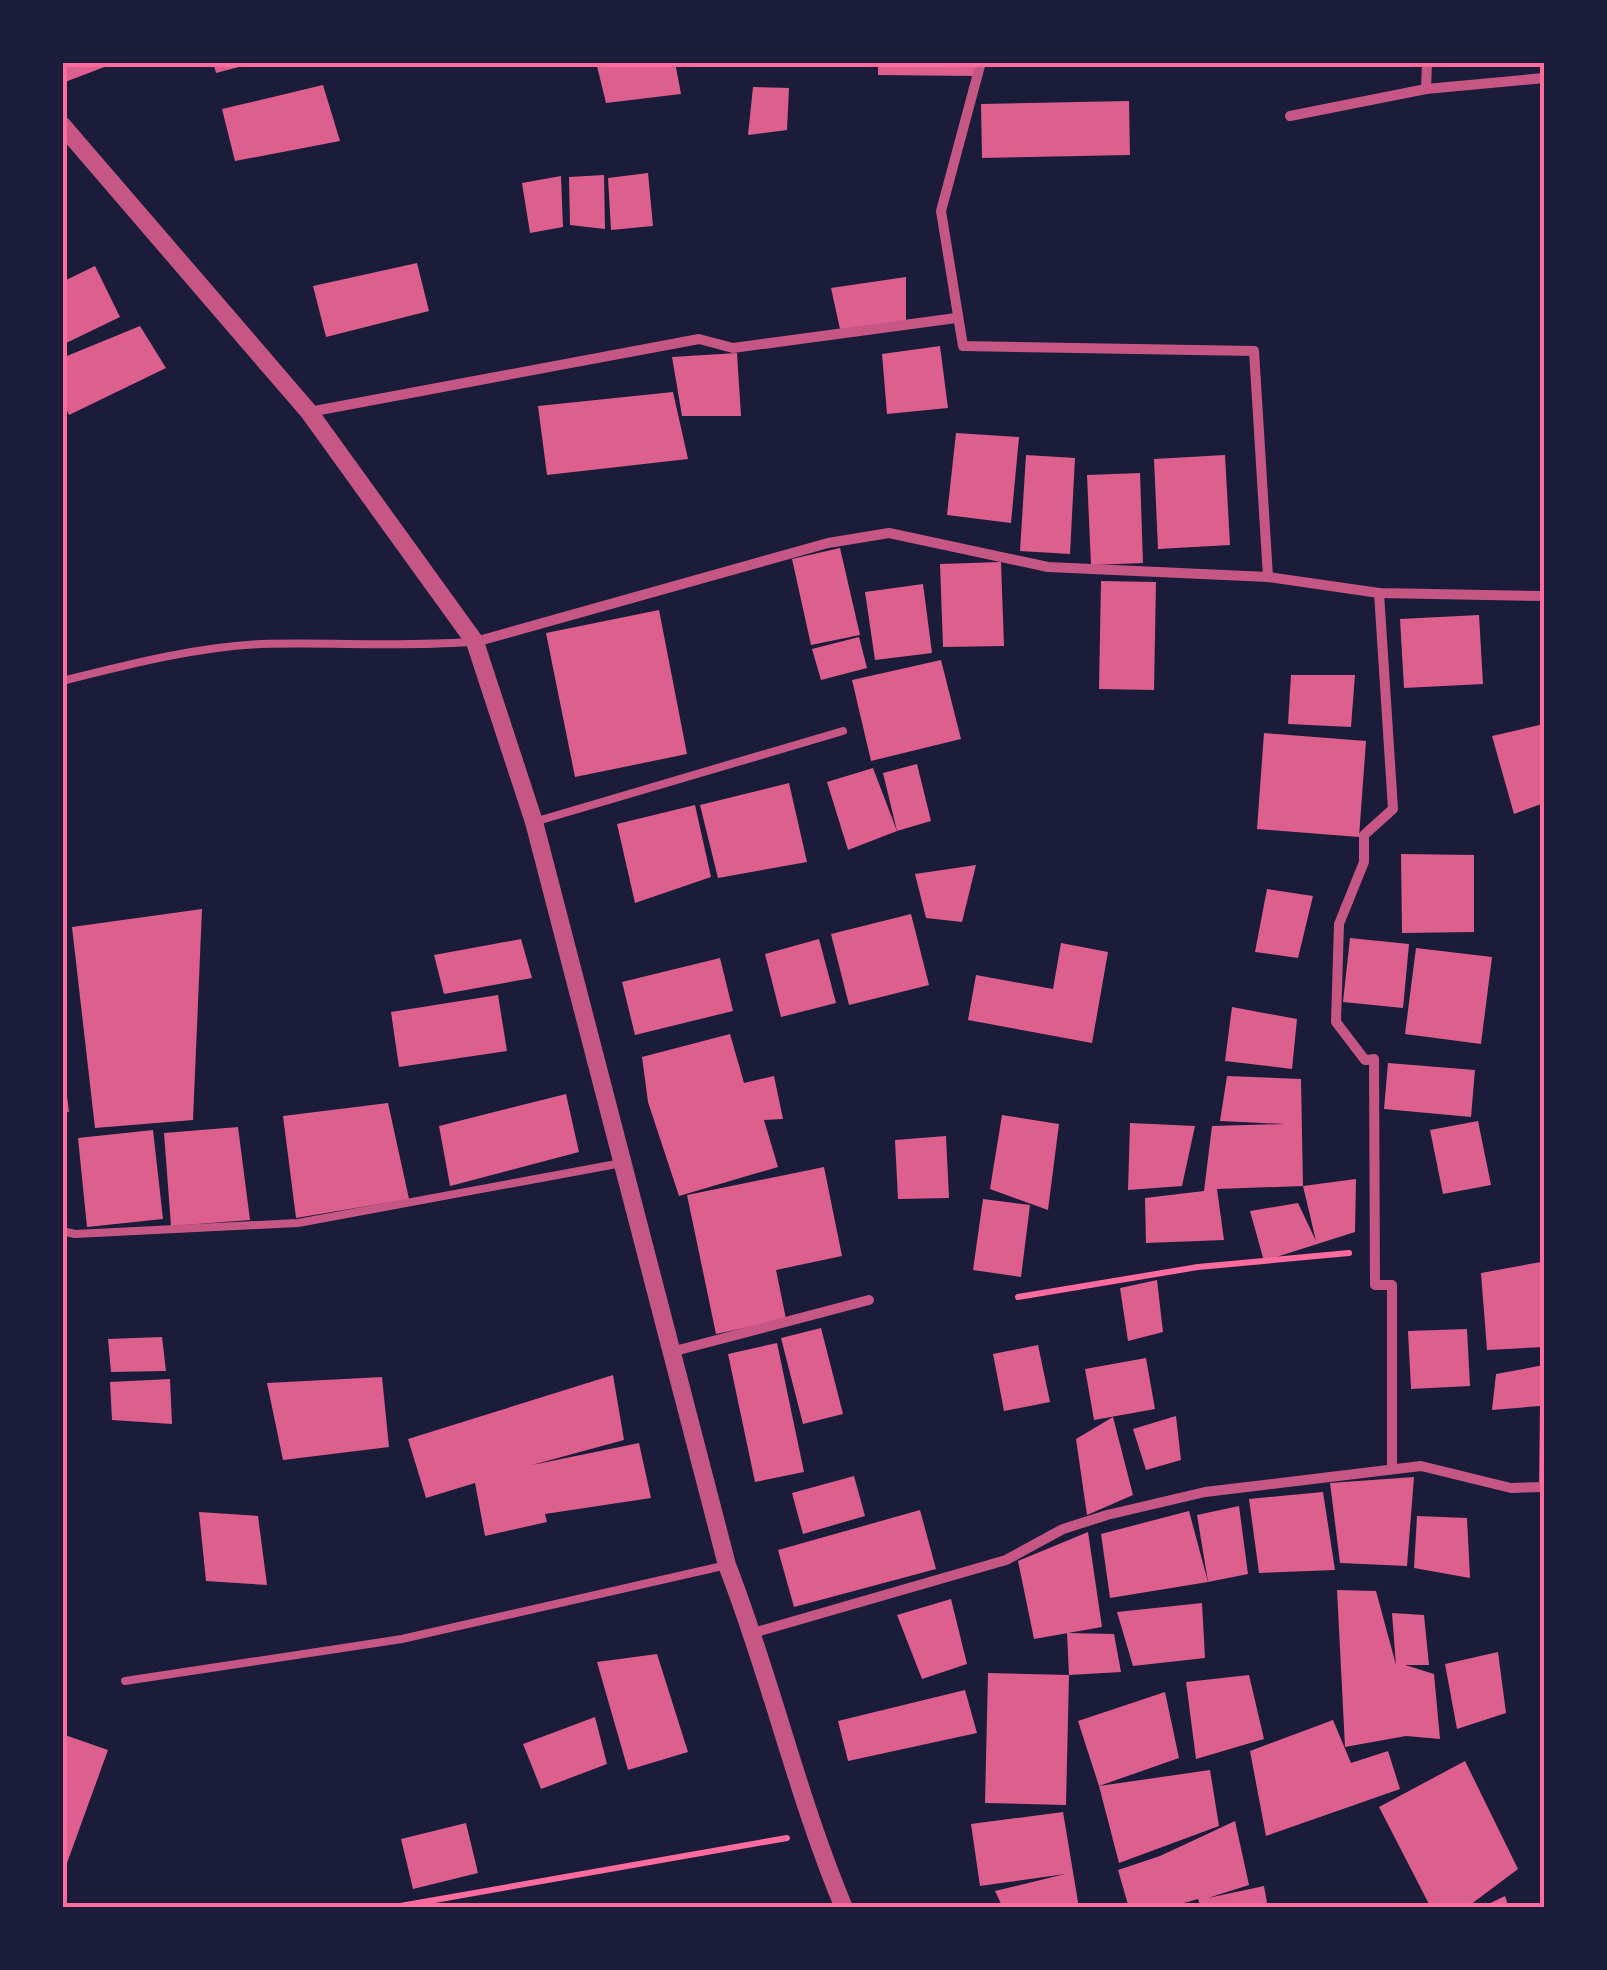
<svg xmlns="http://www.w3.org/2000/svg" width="1607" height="1970" viewBox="0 0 1607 1970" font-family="Commissioner,sans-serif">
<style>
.building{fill:#dd5f8e}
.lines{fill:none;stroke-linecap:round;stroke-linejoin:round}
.path{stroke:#ff6b9d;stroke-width:6}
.service{stroke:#c65784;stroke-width:8}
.minor{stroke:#c65784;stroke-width:10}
.tertiary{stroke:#c65784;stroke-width:18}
.neatline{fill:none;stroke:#ff6b9d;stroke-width:4}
</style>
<rect width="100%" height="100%" fill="#1b1b3a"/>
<g class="building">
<path d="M 62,62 L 115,62 L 115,63 L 65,82 Z"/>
<path d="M 213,62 L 250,62 L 250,64 L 216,73 Z"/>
<path d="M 596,62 L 675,62 L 681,94 L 606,103 Z"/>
<path d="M 878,62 L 976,62 L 976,76 L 878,75 Z"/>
<path d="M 323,85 L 340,141 L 235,161 L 222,109 Z"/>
<path d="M 753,87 L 789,88 L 787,130 L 748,135 Z"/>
<path d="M 1129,101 L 1130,155 L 982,158 L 981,104 Z"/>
<path d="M 648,173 L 653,226 L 611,230 L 608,178 Z"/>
<path d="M 604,175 L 605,229 L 570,225 L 569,177 Z"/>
<path d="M 561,176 L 563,227 L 530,233 L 522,183 Z"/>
<path d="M 417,263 L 429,311 L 326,337 L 313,286 Z"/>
<path d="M 95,266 L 120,317 L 62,345 L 62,282 Z"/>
<path d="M 906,277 L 906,323 L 840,329 L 831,288 Z"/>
<path d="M 140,326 L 166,368 L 69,415 L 62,399 L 62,358 Z"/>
<path d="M 940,346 L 948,408 L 887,414 L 882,354 Z"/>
<path d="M 737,353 L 741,416 L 682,416 L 672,357 Z"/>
<path d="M 673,392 L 688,459 L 547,475 L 538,406 Z"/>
<path d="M 956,433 L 1019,437 L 1011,523 L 947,515 Z"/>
<path d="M 1026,455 L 1075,458 L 1070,554 L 1020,551 Z"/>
<path d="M 1225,455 L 1230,545 L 1158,549 L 1154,459 Z"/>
<path d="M 1140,473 L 1143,563 L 1091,565 L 1087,475 Z"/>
<path d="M 840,548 L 860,635 L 811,645 L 792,559 Z"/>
<path d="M 1001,562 L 1004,646 L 943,647 L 940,564 Z"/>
<path d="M 1101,581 L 1156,582 L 1154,690 L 1099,689 Z"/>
<path d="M 923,584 L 932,653 L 875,660 L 865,592 Z"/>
<path d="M 659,610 L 687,754 L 575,777 L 546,633 Z"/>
<path d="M 1479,615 L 1483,684 L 1404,688 L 1400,619 Z"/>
<path d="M 859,637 L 867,668 L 821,680 L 812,649 Z"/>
<path d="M 941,660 L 961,739 L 871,761 L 852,680 Z"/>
<path d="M 1291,675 L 1355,675 L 1351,727 L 1288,724 Z"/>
<path d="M 1544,724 L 1544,803 L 1514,814 L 1492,736 Z"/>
<path d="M 1264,733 L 1366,741 L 1359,837 L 1257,829 Z"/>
<path d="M 917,764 L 931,821 L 897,831 L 883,773 Z"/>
<path d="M 873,768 L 897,831 L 848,850 L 827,782 Z"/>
<path d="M 789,783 L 807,862 L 718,878 L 700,805 Z"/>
<path d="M 695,805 L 711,877 L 635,903 L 617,824 Z"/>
<path d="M 1401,854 L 1474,855 L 1474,932 L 1402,933 Z"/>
<path d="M 976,865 L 962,922 L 926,918 L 915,874 Z"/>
<path d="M 1267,889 L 1313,896 L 1298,958 L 1255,952 Z"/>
<path d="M 202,909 L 193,1120 L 95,1128 L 72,927 Z"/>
<path d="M 911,914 L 929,985 L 849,1005 L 831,934 Z"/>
<path d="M 1350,938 L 1409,944 L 1403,1008 L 1343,1002 Z"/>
<path d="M 521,939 L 532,978 L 444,994 L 434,955 Z"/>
<path d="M 819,939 L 836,1003 L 781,1017 L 765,954 Z"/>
<path d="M 1061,943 L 1108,952 L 1092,1043 L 968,1020 L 976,975 L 1053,989 Z"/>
<path d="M 1416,948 L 1492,957 L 1481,1044 L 1405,1034 Z"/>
<path d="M 720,958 L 733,1011 L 635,1035 L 622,982 Z"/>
<path d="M 498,995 L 507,1051 L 399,1067 L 391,1012 Z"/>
<path d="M 1232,1007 L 1297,1019 L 1292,1069 L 1225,1061 Z"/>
<path d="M 730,1034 L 744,1083 L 774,1076 L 783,1119 L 764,1120 L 778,1167 L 679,1196 L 648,1102 L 642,1057 Z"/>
<path d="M 1388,1063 L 1475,1070 L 1471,1117 L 1384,1109 Z"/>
<path d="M 1227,1076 L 1301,1079 L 1303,1186 L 1217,1189 L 1224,1240 L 1146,1243 L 1145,1198 L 1204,1191 L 1212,1126 L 1285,1124 L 1220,1121 Z"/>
<path d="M 62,1080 L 65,1080 L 69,1112 L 62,1111 Z"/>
<path d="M 566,1094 L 579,1152 L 450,1186 L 439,1126 Z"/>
<path d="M 388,1103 L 409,1199 L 296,1218 L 283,1116 Z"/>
<path d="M 1002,1115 L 1059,1124 L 1048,1210 L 990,1189 Z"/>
<path d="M 1478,1121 L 1491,1185 L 1443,1194 L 1430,1130 Z"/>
<path d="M 1130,1123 L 1195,1126 L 1182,1186 L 1128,1190 Z"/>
<path d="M 238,1127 L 250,1220 L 171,1226 L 164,1133 Z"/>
<path d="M 153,1130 L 163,1219 L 87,1227 L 78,1138 Z"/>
<path d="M 946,1136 L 949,1198 L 898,1199 L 895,1140 Z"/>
<path d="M 824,1167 L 842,1256 L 776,1270 L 786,1319 L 716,1334 L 687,1195 Z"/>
<path d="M 1356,1179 L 1355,1232 L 1264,1261 L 1250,1211 L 1298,1203 L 1316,1241 L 1303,1186 Z"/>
<path d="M 983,1199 L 1030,1205 L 1021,1277 L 973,1270 Z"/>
<path d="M 1541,1262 L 1544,1347 L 1487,1350 L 1481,1273 Z"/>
<path d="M 1157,1280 L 1163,1332 L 1128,1341 L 1120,1288 Z"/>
<path d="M 821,1328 L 843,1414 L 803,1424 L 781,1338 Z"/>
<path d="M 1467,1329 L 1470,1386 L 1411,1389 L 1408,1331 Z"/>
<path d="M 162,1337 L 166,1371 L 111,1372 L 108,1339 Z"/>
<path d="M 777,1343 L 804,1472 L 755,1482 L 728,1354 Z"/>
<path d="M 1038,1345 L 1050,1402 L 1004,1411 L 993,1354 Z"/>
<path d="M 1146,1358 L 1155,1409 L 1094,1420 L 1085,1369 Z"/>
<path d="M 1544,1365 L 1544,1485 L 1539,1486 L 1540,1406 L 1492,1410 L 1496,1374 Z"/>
<path d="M 613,1375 L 624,1440 L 532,1465 L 639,1443 L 651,1498 L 545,1514 L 547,1522 L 485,1536 L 475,1483 L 426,1498 L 408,1439 Z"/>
<path d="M 382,1377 L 389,1447 L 283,1460 L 267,1383 Z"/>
<path d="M 170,1379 L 172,1424 L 112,1420 L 110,1382 Z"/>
<path d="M 1176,1416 L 1181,1460 L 1146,1470 L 1133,1429 Z"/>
<path d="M 1113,1417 L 1133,1495 L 1087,1515 L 1076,1439 Z"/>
<path d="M 854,1476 L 865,1516 L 803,1534 L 792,1493 Z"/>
<path d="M 1414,1477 L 1407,1566 L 1340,1563 L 1330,1483 Z"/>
<path d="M 1323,1492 L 1335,1570 L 1259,1573 L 1249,1499 Z"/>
<path d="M 1239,1506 L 1248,1574 L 1208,1582 L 1197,1515 Z"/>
<path d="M 920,1510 L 936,1569 L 794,1607 L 778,1550 Z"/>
<path d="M 1189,1511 L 1208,1582 L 1110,1598 L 1101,1534 Z"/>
<path d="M 199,1512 L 258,1516 L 267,1585 L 206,1581 Z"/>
<path d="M 1417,1516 L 1467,1518 L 1470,1578 L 1414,1568 Z"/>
<path d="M 1088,1532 L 1102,1627 L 1034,1639 L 1018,1561 Z"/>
<path d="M 1337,1590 L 1376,1591 L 1396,1665 L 1392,1613 L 1424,1615 L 1429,1665 L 1405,1665 L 1434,1674 L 1440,1739 L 1406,1736 L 1345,1747 Z"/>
<path d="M 951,1599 L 967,1664 L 922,1679 L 897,1615 Z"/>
<path d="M 1202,1603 L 1205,1658 L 1133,1666 L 1117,1612 Z"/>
<path d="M 1067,1633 L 1114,1634 L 1121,1672 L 1069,1675 L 1066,1805 L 985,1803 L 988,1673 L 1069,1675 Z"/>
<path d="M 1498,1652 L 1506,1713 L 1457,1729 L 1445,1664 Z"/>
<path d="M 657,1654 L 688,1752 L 628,1770 L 597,1662 Z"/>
<path d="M 1249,1675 L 1264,1739 L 1196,1759 L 1186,1682 Z"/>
<path d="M 965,1690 L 977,1733 L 848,1761 L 838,1721 Z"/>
<path d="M 1165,1692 L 1179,1758 L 1099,1786 L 1078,1721 Z"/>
<path d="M 595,1717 L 607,1764 L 541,1789 L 523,1744 Z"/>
<path d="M 1333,1720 L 1351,1763 L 1388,1751 L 1400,1789 L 1266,1836 L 1250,1751 Z"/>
<path d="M 62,1734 L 108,1750 L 63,1874 L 62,1874 Z"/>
<path d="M 1465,1761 L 1518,1869 L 1466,1908 L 1431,1908 L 1379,1807 Z"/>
<path d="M 1210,1770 L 1219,1826 L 1119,1863 L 1099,1786 Z"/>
<path d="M 1063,1812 L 1079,1908 L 1003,1908 L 995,1891 L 1065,1874 L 980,1886 L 971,1824 Z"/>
<path d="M 1235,1821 L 1249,1885 L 1208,1898 L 1264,1886 L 1268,1908 L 1201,1908 L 1198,1899 L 1166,1908 L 1129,1908 L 1118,1870 L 1160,1856 Z"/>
<path d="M 466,1823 L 478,1873 L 413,1889 L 401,1839 Z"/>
<path d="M 1505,1896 L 1509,1908 L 1480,1908 Z"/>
</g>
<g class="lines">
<g class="path">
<path d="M 1018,1297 L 1198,1267 L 1349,1253"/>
<path d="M 389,1908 L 787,1838"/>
</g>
<g class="service">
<path d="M 62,681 C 126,665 195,647 261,644 C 331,642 400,647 470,642"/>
<path d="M 534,822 L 843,731"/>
<path d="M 62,1231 L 75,1234 L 298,1223 L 622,1163"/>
<path d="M 125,1681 L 402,1639 L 727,1565"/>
</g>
<g class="minor">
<path d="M 981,62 L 941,211 L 963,346 L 1254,351 L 1268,577"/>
<path d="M 1426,89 L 1427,62"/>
<path d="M 1290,116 L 1426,89 L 1544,78"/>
<path d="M 309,412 L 699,339 L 733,348 L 956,318"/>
<path d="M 1379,593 L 1393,809 L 1364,835 L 1364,862 L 1339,924 L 1336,1022 L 1365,1060 L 1374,1059 L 1375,1285 L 1392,1285 L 1392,1468"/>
<path d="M 475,642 L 828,543 L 889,533 L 1048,567 L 1268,577 L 1379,593 L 1544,596"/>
<path d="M 671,1352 L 869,1300"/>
<path d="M 753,1633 L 1006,1560 L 1063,1529 L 1107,1515 L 1205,1492 L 1421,1466 L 1511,1488 L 1544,1487"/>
</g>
<path class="tertiary" d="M 62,125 L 309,412 L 475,642 L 534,822 L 727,1565 C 771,1678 797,1796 844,1908"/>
</g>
<rect width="1607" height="1970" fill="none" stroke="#1b1b3a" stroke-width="130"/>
<rect x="65" y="65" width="1477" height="1840" class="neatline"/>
</svg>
